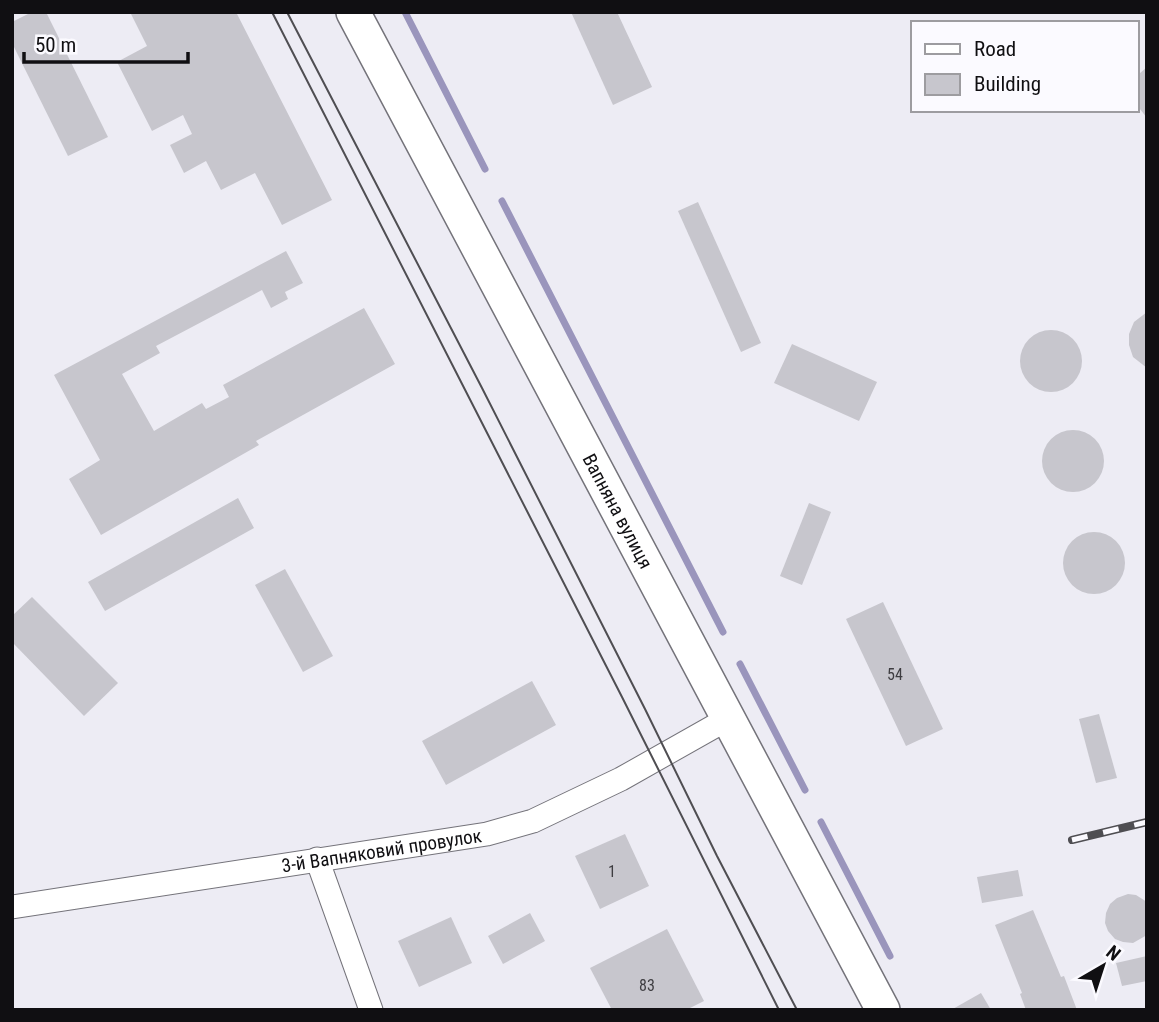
<svg xmlns="http://www.w3.org/2000/svg" width="1159" height="1022" viewBox="0 0 1159 1022" font-family="'Roboto Condensed',sans-serif">
<style>
.lines{fill:none;stroke-linecap:round;stroke-linejoin:round}
.stream{stroke:#9a95bc;stroke-width:7}
.building{fill:#c7c6cd}
.street-casing{stroke:#74737a;stroke-width:25}
.secondary-casing{stroke:#74737a;stroke-width:36}
.street{stroke:#fff;stroke-width:23}
.secondary{stroke:#fff;stroke-width:33}
.tram{stroke:#4f4e52;stroke-width:2}
.rail-casing{stroke:#4f4e52;stroke-width:8}
.rail{stroke:#fbfaff;stroke-width:5;stroke-dasharray:16;stroke-linecap:butt}
.labels{text-anchor:middle;dominant-baseline:central;stroke-width:5;stroke-linejoin:round;paint-order:stroke}
.number-label{font-size:16px;fill:#3e3d41}
.street-label{font-size:19px;fill:#100f12;stroke:#fbfaff}
</style>
<rect width="100%" height="100%" fill="#edecf4"/>
<g class="lines">
<g class="stream">
<path d="M 405,12 L 485,169"/>
<path d="M 502,201 L 723,632"/>
<path d="M 740,664 L 805,790"/>
<path d="M 821,822 L 890,956"/>
</g>
</g>
<g class="building">
<path d="M 32,12 L 46,12 L 108,137 L 68,156 L 12,43 L 12,22 Z"/>
<path d="M 130,12 L 236,12 L 332,200 L 282,225 L 255,173 L 221,190 L 206,161 L 184,173 L 170,145 L 192,134 L 183,115 L 152,131 L 117,62 L 147,46 Z"/>
<path d="M 571,12 L 617,12 L 652,87 L 613,105 Z"/>
<path d="M 1147,67 L 1147,118 L 1136,104 L 1136,81 L 1139,74 Z"/>
<path d="M 698,202 L 761,343 L 741,352 L 678,211 Z"/>
<path d="M 286,251 L 303,283 L 285,292 L 288,299 L 271,308 L 262,290 L 156,346 L 160,353 L 122,374 L 154,431 L 202,403 L 206,409 L 229,397 L 223,385 L 364,308 L 395,364 L 256,441 L 259,445 L 101,535 L 69,479 L 100,460 L 54,375 Z"/>
<path d="M 1147,312 L 1147,368 L 1133,357 L 1129,345 L 1129,334 L 1134,322 Z"/>
<circle cx="1051" cy="361" r="31"/>
<path d="M 792,344 L 877,382 L 859,421 L 774,383 Z"/>
<circle cx="1073" cy="461" r="31"/>
<path d="M 238,498 L 254,528 L 105,611 L 88,582 Z"/>
<path d="M 809,503 L 831,512 L 802,585 L 780,576 Z"/>
<circle cx="1094" cy="563" r="31"/>
<path d="M 285,569 L 333,656 L 303,672 L 255,585 Z"/>
<path d="M 32,597 L 118,683 L 84,716 L 12,642 L 12,616 Z"/>
<path d="M 883,602 L 943,729 L 906,746 L 846,619 Z"/>
<path d="M 532,681 L 556,725 L 446,785 L 422,741 Z"/>
<path d="M 1099,714 L 1117,778 L 1096,783 L 1079,719 Z"/>
<path d="M 625,834 L 649,886 L 600,909 L 575,856 Z"/>
<path d="M 1018,870 L 1023,896 L 982,903 L 977,877 Z"/>
<path d="M 1128,894 L 1136,895 L 1147,902 L 1147,935 L 1133,943 L 1123,942 L 1115,939 L 1108,931 L 1105,923 L 1106,913 L 1110,904 L 1117,898 Z"/>
<path d="M 1033,910 L 1061,977 L 1064,976 L 1077,1010 L 1026,1010 L 1020,994 L 1022,993 L 995,925 Z"/>
<path d="M 530,913 L 545,941 L 503,964 L 488,936 Z"/>
<path d="M 451,917 L 472,963 L 419,987 L 398,941 Z"/>
<path d="M 667,929 L 704,1001 L 686,1010 L 612,1010 L 590,968 Z"/>
<path d="M 1147,956 L 1147,981 L 1122,986 L 1116,963 Z"/>
<path d="M 981,993 L 991,1010 L 951,1010 Z"/>
</g>
<g class="lines">
<defs>
<g id="street">
<path d="M 317,859 L 371,1010"/>
<path id="s1" d="M 12,907 L 487,834 L 533,821 L 621,779 L 729,718"/>
</g>
<g id="secondary">
<path id="s2" d="M 353,12 L 883,1010"/>
</g>
</defs>
<use href="#street" class="street-casing"/>
<use href="#secondary" class="secondary-casing"/>
<use href="#street" class="street"/>
<use href="#secondary" class="secondary"/>
<g class="tram">
<path d="M 272,12 L 622,697 L 779,1010"/>
<path d="M 287,12 L 482,388 L 645,709 L 717,856 L 797,1010"/>
</g>
<defs>
<path id="rail" d="M 1072,840 L 1147,822"/>
</defs>
<use href="#rail" class="rail-casing"/>
<use href="#rail" class="rail"/>
</g>
<g class="labels">
<g class="number-label">
<text x="895" y="674">54</text>
<text x="612" y="871">1</text>
<text x="647" y="985">83</text>
</g>
<g class="street-label">
<text stroke="none"><textPath href="#s2" startOffset="565">Вапняна вулиця</textPath></text>
<text stroke="none"><textPath href="#s1" startOffset="374">3-й Вапняковий провулок</textPath></text>
</g>
</g>
<rect width="1159" height="1022" fill="none" stroke="#100f12" stroke-width="28"/>
<rect x="911" y="21" width="228" height="91" fill="#fbfaff" stroke="#9d9ca0" stroke-width="2"/>
<rect x="925" y="44" width="35" height="10" fill="#ffffff" stroke="#9d9ca0" stroke-width="2"/>
<text x="974" y="56" font-size="21" fill="#100f12">Road</text>
<rect x="925" y="74" width="35" height="21" fill="#c7c6cd" stroke="#9d9ca0" stroke-width="2"/>
<text x="974" y="91" font-size="21" fill="#100f12">Building</text>
<g transform="translate(1103 966) rotate(39)" stroke="#fbfaff" stroke-width="5" paint-order="stroke">
<path d="M0-5L12 26L0 18L-12 26Z" fill="#100f12"/>
<text y="-10" font-size="19" font-weight="bold" text-anchor="middle" fill="#100f12">N</text>
</g>
<path d="M24 52v10h164v-10" fill="none" stroke="#100f12" stroke-width="3.5"/>
<text x="35" y="52" font-size="21" fill="#100f12" stroke="#fbfaff" stroke-width="5" paint-order="stroke">50 m</text>
</svg>
